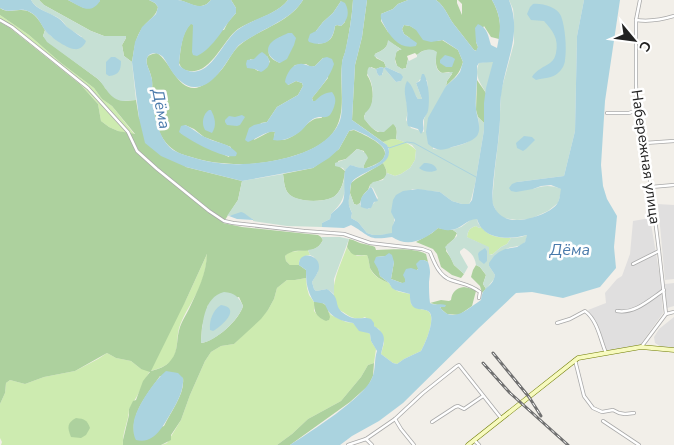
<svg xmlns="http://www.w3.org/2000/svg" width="674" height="445" viewBox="0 0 674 445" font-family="'Nunito Sans',sans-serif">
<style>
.residential{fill:#e0dfdf}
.grass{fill:#cdebb0}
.forest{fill:#add19e;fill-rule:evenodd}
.wetland{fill:#c6e0d4;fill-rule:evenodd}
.water{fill:#aad3df}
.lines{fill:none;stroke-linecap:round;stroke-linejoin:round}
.stream{stroke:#aad3df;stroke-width:1}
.street-casing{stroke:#a9a9a9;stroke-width:4}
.secondary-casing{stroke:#707d05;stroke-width:5}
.street{stroke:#fff;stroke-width:2.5}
.secondary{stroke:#f7fabf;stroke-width:4}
.rail-casing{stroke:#707070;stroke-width:3}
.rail{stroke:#fff;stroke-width:1;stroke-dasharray:4;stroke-linecap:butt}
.labels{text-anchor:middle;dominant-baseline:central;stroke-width:5;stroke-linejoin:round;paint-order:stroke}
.street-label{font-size:15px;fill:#222;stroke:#fff}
.water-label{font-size:16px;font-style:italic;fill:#4a7aab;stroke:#fff}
</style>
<rect width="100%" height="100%" fill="#f2efe9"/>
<g class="residential">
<path d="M 658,204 L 674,205 L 674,279 L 665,280 Z"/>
<path d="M 650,218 L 660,277 L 663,313 L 640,345 L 607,351 L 599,328 L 588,310 L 606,303 L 605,293 L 617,279 L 622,276 L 630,254 L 633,221 Z"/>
<path d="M 674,283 L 674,306 L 667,308 L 665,284 Z"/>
<path d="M 674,317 L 674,348 L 661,347 L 655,343 L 654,337 L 659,329 Z"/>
</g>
<g class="grass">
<path d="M 0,15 L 29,35 L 61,63 L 94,88 L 102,99 L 112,106 L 135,135 L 118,131 L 109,127 L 101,121 L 98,104 L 81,85 L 10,28 L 0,22 Z"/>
<path d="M 391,138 C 400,139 410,144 416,150 L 415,160 L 410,168 L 401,174 L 395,176 L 387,173 L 386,169 L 383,163 C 389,155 393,149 383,142 Z"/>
<path d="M 476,226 L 479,228 L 481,227 C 489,237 499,238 511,238 L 507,244 L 501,247 L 493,254 L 489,255 L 489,251 C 486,248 482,244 477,242 C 474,240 471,240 467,237 C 468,231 469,228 476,226 Z"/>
<path d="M 347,247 L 349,251 L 357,256 L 367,255 C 369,259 369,264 370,268 C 373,276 381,280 389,283 C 394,292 401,292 410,294 L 411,304 C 418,311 425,308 429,312 C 436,319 425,344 421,351 L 404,359 L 397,364 L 393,363 L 381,354 L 384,343 L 379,329 L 376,328 L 365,317 C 357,321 350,317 343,312 C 340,310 339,311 337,307 C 327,289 341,264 347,247 Z"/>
<path d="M 308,250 L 310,255 L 305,256 L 299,261 L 299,265 L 290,265 L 286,261 L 285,256 L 289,252 Z"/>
<path d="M 208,252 C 206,263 205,275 200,286 C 194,300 184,313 179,328 C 176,339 179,352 171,361 C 165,367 158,369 150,371 C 142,384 138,397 129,409 C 129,421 122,432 123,445 L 1,445 L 2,442 L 0,438 L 0,404 L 5,393 L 6,383 L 10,380 L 25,384 L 44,377 L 75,371 L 98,359 L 107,353 L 116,358 L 131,361 L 141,369 L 186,300 Z"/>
<path d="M 306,278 L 307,288 L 309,295 L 314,302 L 314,311 C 318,315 322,322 329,320 L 329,312 L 331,315 L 346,322 L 353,323 L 356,326 L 370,334 L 371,341 L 376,349 L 374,363 L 368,365 L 361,377 L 341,401 L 308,419 L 292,434 L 277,445 L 161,445 L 167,443 L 181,420 L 190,395 L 205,361 L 211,352 L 221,346 L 234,344 L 268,310 L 274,299 L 277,288 L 287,280 L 295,280 Z"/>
</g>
<g class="forest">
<path d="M 39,0 L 68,0 L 84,8 L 100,1 L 100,0 L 149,0 L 155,3 L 158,7 C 156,17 149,19 143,27 C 135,37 134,50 132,62 L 124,56 L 122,45 L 126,38 L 126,36 L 104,36 L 91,31 L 44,5 Z"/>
<path d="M 179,0 L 211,0 C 201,12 191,3 179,0 Z"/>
<path d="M 231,0 L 288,0 C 276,15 254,19 238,29 C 223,40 211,74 190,71 C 184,71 181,68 179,63 C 181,48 181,34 191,23 L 194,25 L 194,32 L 224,30 L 228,22 L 236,13 L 236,8 Z"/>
<path d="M 303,0 L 353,0 C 352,17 349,33 346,49 C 345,54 342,59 342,64 C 339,87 348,114 332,134 C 316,155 265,165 240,164 C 223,164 207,162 191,157 C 185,155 179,154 174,150 C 166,145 159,134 157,125 C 154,116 153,104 152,95 C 152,89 153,82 151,76 C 150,70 145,64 147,58 C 149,54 153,54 157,53 C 170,61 177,89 195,88 C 205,87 220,73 225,65 C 230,58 234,49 241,44 C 261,28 289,23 303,0 ZM 341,1 L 345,22 L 341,26 L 337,25 L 335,26 C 333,39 330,42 318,44 L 316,31 L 323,22 L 333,13 ZM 280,37 L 280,63 C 262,56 268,46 280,37 ZM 267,56 L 270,62 L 258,71 L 253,68 L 250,59 L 254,60 ZM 323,58 L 328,78 L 312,98 L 313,101 L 315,101 L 322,118 C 308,117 303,132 291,137 C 289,138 285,140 282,140 C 280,139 277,138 274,137 L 275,132 L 271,131 L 254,140 L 261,123 L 267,122 L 277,107 L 298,95 L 303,86 L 302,83 L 296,81 L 288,85 L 287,76 L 295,65 L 306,64 L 311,67 L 315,66 ZM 185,125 L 194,129 L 204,137 L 231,147 L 229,157 C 213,150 196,143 181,133 Z"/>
<path d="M 367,0 L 408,0 L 398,4 L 393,9 L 381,14 L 381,21 L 388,32 L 410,38 L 404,34 L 402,29 L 404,25 L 410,26 L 437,41 L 442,40 L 458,50 L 463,62 C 459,75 455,77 446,86 L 447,81 L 452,74 L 449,72 L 442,73 C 435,69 436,63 436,55 C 427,50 425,48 417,55 L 415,53 L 407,56 L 408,59 L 406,68 L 402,69 L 397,66 L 395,59 L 396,52 L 401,49 L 388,41 C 388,48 381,51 375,54 L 376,58 L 384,62 L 386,67 L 384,68 L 381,67 L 376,69 L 371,67 L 367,75 C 373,83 375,100 370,109 C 368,112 366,113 364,116 C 365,121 372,129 378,132 L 387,128 L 393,123 C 398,128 397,133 396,139 L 391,139 L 383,142 L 352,120 L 355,65 L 362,37 Z"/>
<path d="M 436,0 L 457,0 L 457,3 L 462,15 L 462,4 L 458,0 L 492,0 C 499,12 502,25 499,39 L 491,37 L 484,26 L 476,42 L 478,47 L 477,51 L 474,50 C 468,42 462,35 456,27 C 448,18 446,7 436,0 Z"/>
<path d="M 0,8 C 7,13 12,10 20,10 C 33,9 40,21 45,30 L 43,36 L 59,50 L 98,79 L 104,85 L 105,88 L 124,101 L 136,100 L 139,118 L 186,167 L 242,181 L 238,200 L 223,223 L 242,227 L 318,235 L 321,237 L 323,240 C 313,259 298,244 285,256 L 286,261 L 290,265 L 299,265 L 306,270 L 306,278 L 295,280 L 287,280 L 277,288 L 274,299 L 268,310 L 261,319 L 234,344 L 221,346 L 211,352 L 205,361 L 190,395 L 181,420 L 171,435 L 171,440 L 161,445 L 123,445 L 123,440 L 129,415 L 129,409 L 133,401 L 136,400 L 143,381 L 150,372 L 141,369 L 131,361 L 116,358 L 107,353 L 75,371 L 44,377 L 25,384 L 10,380 L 6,383 L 5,393 L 0,404 L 0,22 L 10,28 L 81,85 L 98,104 L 101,121 L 109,127 L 118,131 L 135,134 L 112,106 L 102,99 L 94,88 L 61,63 L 29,35 L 0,15 ZM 207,254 C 206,275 198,290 189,309 C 186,315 182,321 180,327 C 176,338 179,351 171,360 C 166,367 158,369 151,371 L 186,300 ZM 239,297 L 243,306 C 239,320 216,341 201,343 L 202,327 L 208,305 ZM 160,376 L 183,378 C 185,394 171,411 164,426 L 134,435 C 134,430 133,424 135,419 C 139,403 151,389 160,376 Z"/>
<path d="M 477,80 L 486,93 L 484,123 L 478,117 L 476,110 Z"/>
<path d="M 354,130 C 364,135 398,148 380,162 C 375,165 369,167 364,169 L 364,165 L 365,163 L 364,151 L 357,149 L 346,159 L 338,161 L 340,167 L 345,171 C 344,180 342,190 335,196 C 326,203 295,203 288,193 C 284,188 284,180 283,174 L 313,168 L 339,149 L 349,131 Z"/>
<path d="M 383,163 C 393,181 380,178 370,185 L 368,190 C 363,194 362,197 360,203 L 357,205 L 354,204 L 350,193 L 351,183 L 356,179 Z"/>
<path d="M 438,228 L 449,230 L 453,230 L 457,233 L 454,239 L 447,245 L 446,251 L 451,258 L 454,265 L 464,274 L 461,278 L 452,275 L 441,267 L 437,254 L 433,249 L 416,242 L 432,233 Z"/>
<path d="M 349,239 C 355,240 358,243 364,244 C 367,245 371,245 375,247 L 376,250 C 392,250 411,247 426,254 L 428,262 L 424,260 L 418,269 L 405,279 L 405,283 L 402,283 L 391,279 L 394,262 L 385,256 L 376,257 L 380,276 L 389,283 C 381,280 374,276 370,268 C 369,264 369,259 367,255 C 356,255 353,258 347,247 Z"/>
<path d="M 476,265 L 480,267 L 486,275 L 483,284 L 486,289 L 482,293 L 480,286 L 471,277 L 473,270 Z"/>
<path d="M 464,287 L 473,289 L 476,291 L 472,306 L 459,315 L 447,314 L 440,308 L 442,306 L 430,303 L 441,300 L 449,301 L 451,300 C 452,292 456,288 464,287 Z"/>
<path d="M 314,302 L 321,302 L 327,306 L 330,317 L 329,320 L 326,321 C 316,317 314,312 314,302 Z"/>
<path d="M 374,363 L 373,376 L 368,386 L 350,402 L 290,445 L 277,445 L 292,434 L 308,419 L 341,401 L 361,377 L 368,365 Z"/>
<path d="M 76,418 C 85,419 87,420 90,428 L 86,435 L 81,438 L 71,437 C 67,427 67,423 76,418 Z"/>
</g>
<g class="wetland">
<path d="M 31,0 L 39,0 L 44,5 L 91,31 L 104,36 L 126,36 L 126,38 L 122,45 L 124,56 L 132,62 L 136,100 C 132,100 127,101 123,101 C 110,100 106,87 98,79 L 47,42 L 43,36 L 45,30 L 51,36 L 66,45 L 82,37 C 78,34 72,31 68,28 C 65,25 64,22 60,19 C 51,13 36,10 31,0 Z"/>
<path d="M 509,0 L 584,0 L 577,36 L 575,131 L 564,176 L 517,182 L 533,189 C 544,185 551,185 562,189 L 558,203 L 548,211 L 530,219 L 517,220 L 503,218 L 497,213 L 492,202 L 495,168 L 499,135 L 501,91 L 514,43 L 514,18 L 513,9 Z"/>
<path d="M 388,40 L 402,50 L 398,50 C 393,57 394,66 402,69 L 406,68 L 408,59 L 409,61 L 417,57 L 417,55 C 422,50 431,47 437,52 C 436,57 434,68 440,72 C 443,74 449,72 453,72 L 447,81 L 446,86 L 433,149 C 442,150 462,146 469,141 C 473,137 476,131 479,127 L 478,117 L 484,123 L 484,130 L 475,184 L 471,200 L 469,204 L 462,204 L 452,201 L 440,192 L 412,189 L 394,217 C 395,221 392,228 392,234 L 380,235 L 373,235 L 367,233 L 358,222 L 351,218 L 352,213 L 348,203 L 350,193 L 354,204 L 357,205 L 360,203 L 360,205 L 367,209 L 369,209 L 378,198 L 373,188 L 370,187 L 370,185 L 373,182 L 383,180 L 387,173 L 395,176 L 401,174 L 410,168 L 415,160 L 416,150 L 412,145 L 396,139 C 397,133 398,128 393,124 L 384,132 C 374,133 370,125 364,119 L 365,113 C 374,107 374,92 371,82 C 369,75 365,74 369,67 L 376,69 L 377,73 L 379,76 L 383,74 L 382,72 L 384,68 L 396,82 L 401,81 L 399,73 L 386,67 L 384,62 L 374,56 L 375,54 C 381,51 388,48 388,40 ZM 420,79 L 427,80 L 428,88 L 428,110 L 424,119 L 424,132 L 411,128 L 406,120 L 408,111 L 405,91 L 414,93 L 418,99 L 422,99 L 416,83 L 419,81 Z"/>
<path d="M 494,61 L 486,93 C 480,82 474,76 479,63 Z"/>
<path d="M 357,149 C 362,150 366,152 368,158 L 364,165 L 364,169 L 350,165 L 345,171 L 343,168 L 335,166 L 335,163 L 346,159 Z"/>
<path d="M 283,174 C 284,180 284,188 288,193 C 296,203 328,203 336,195 C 341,190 343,183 345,177 C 346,193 344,202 331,214 L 330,219 L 322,223 L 322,227 L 287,226 L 253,221 L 253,219 C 245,216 235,214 227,216 L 238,200 L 242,181 Z"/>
<path d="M 472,219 L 477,219 L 478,223 L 481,227 L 479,228 L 476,226 C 469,228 468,231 467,237 L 489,247 L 489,254 L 491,255 L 493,254 L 501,247 L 507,244 L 511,238 L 521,237 L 527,235 C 526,250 513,244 504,250 C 499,254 494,261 489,266 L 495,275 L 494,279 L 486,289 L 483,284 L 486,275 L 480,267 L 476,265 C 475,257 471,252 464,248 L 460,251 L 460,253 L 468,267 L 464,274 L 454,265 L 445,247 L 457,236 L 457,233 L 453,230 L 461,227 Z"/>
<path d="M 321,237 L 340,237 L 349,239 L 334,279 L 334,294 L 327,289 L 316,291 L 314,289 L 312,282 L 318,272 L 314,257 L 310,255 L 308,250 C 316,249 319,247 323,240 Z"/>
<path d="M 224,292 C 235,293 239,297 243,306 C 239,320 215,342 201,343 C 202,326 203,297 224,292 Z"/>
</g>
<g class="water">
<path d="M 0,0 L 31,0 C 36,10 49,12 58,18 C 63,21 65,26 70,29 C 75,33 81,36 86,41 C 84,46 80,50 74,49 C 66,48 49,36 45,30 C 40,23 38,16 30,12 C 19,6 11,15 0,8 Z"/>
<path d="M 68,0 L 100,0 L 100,1 C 90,16 80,6 68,0 Z"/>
<path d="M 149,0 C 159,0 168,0 178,0 C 190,1 200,13 211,0 L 231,0 L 236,8 L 236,13 C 223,27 215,47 197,56 L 193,55 L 192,52 L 193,25 L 191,24 C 182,33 180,51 179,65 C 186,72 194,74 203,69 C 215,63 225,41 236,31 C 252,18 275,16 288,0 L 303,0 C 293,17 272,25 255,35 C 250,38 244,41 239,45 C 227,58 216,88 194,87 C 186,87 177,79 173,73 C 169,68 167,62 163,57 C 159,53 150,51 147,58 C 145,64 150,70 151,76 C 153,81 152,86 152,91 C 153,110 157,138 173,150 C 178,153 185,155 191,157 C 207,162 225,165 243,164 C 273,163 325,154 339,123 C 345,110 340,79 342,63 C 342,59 344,56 345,52 C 349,35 352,17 353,0 L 367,0 L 362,37 L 355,65 L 352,120 L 387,145 C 398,166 361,170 352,182 C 350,185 350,190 350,194 C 348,203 348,204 352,213 L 351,218 L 358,222 L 367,233 L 373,235 L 380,235 L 392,233 L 392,227 L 395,220 L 391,212 L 393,200 L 396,195 L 403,191 L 418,189 L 440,192 L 452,201 L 462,204 L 469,204 L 472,200 L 475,184 L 484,130 L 484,103 L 486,88 L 493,62 L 479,63 L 477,66 C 478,81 475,95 476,109 C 477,118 482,128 477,136 C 472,142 460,145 452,147 C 442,151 436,151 428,144 L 426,132 L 428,118 L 446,86 L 456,77 L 460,72 L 463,62 L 458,50 L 443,40 L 431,42 L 423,40 L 416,30 L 410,26 L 404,25 L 402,29 L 404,34 L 417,43 L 416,46 C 400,50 391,38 384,25 C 382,21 380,19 381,14 L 393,9 L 398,4 L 408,0 L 436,0 C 446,7 448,18 456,27 C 462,35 468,42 474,50 L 476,51 L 478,47 L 476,42 L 475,28 L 478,24 C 488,28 488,36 491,45 L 497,48 C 501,28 502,18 492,0 L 509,0 C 522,32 507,58 502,89 C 500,99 500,110 500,120 C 499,133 498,145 496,158 C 495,167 491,196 493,204 C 497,216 507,221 520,220 C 531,219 550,213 557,204 C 560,200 560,193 561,189 L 551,185 L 541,186 L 533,189 L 516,192 L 511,191 L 509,188 L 512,184 L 517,182 L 564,176 L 575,131 L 577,36 L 584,0 L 620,0 L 605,101 L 601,165 L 603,186 L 607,199 L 617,216 L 614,247 L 616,268 L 600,287 L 563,298 L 532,292 L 516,293 L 479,328 L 403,403 L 379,421 L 352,436 L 340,445 L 290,445 C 310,432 364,398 372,378 C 376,370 374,359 377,351 L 371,341 L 370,334 L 368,333 L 359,331 L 353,323 C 346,322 335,319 330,313 C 322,303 330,304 314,302 C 307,291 306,282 306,270 L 299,265 C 298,250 320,254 319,267 C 319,272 315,277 312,282 L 314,289 L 316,291 L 327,289 C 329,290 331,292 333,294 C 340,302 333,308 348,316 C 357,321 363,316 371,319 L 374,323 L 374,326 C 388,335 384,340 381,354 L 393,363 L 397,364 L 404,359 L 421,351 C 425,344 435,321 430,313 C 425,305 409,316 410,294 L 395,290 L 392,288 L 389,283 L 380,276 L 378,269 L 374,262 L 376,257 L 385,256 L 389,253 L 392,255 L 394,262 L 391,279 L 402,283 L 405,282 L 405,279 L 403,275 L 406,269 L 411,268 L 417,270 L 418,269 L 416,264 L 420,260 L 424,260 L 428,262 C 431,271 430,273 429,282 C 429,289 429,296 430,303 C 435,306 440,303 446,305 L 445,307 L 440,307 C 452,325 469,308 481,300 C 481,298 482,294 483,292 C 488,285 493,285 495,275 L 489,266 L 489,263 L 494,256 L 499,252 L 505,249 L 517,247 L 525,242 L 527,235 C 509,240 483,240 477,219 C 466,219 461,230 450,230 C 446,231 442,229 438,228 C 425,240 408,248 392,237 C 367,241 371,236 351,225 L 344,228 L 322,227 L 322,223 L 330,219 L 331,214 C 335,210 341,206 343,201 C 346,192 343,178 345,171 C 346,169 349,166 350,165 C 355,166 361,169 366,168 C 373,167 387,160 385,151 C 384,144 363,133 357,131 C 353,129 353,130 349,131 L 339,149 L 329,158 L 313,168 L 242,181 L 186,167 L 161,156 L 145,143 L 139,118 L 132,62 L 135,42 L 142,27 L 156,14 L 158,7 L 155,3 Z"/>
<path d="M 341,1 L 345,3 C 350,12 348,20 341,26 L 337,25 L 335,26 C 333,42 324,47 309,42 L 308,40 L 310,34 L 316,31 L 323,22 L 333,13 Z"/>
<path d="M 533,4 C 542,3 557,7 561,16 C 565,26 567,48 565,60 C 565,64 562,70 558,73 C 553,78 543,78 536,80 L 532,77 C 536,70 544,67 550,63 C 554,60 555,57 556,53 C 559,39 553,31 544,21 L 531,20 L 527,14 L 530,7 Z"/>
<path d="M 288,33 L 292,33 L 296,38 L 294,45 L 287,59 L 280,63 C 273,60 264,53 270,44 C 274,39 282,36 288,33 Z"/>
<path d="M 262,52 C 272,58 272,67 261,72 L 255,69 L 247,68 L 246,64 L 247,60 L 254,59 L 259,54 Z"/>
<path d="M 445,55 L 452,57 L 455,59 L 452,67 L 446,67 L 440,63 L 440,60 Z"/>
<path d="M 111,57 L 115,57 L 121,61 C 121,70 119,75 109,76 L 106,74 L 106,62 Z"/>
<path d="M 327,57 L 332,59 L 334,64 C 330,77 321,87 312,98 L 313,101 L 315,101 C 321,95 324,93 332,92 C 336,97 336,101 334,107 C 328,124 323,113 313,119 C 308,122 305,127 302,130 C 294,137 282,142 273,140 L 275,132 C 267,130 256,139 248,142 L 245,140 L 249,128 L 254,125 L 267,122 L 277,107 L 298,95 L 303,86 L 302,83 L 296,81 L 288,85 L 285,82 C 286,74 293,62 303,64 C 308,65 310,67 315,66 L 323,58 Z"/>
<path d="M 381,67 L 384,68 L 386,67 L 401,74 L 403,77 L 401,81 L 396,82 L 384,68 L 383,71 L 382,75 L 379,76 L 377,73 L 376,69 Z"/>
<path d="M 422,74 L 424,74 C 429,83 430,101 428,111 C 427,115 423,118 423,122 C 423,128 425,129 421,134 L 418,129 L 408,126 C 406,120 408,115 407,110 C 407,100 402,90 407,81 C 413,85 414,94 418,99 L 422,99 L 416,83 L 420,81 Z"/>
<path d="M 209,110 L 211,110 C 215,118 217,125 212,133 L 205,130 C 201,123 203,114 209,110 Z"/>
<path d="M 242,115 L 245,117 L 240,125 L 237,126 L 227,125 L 225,122 L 225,120 L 229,116 L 235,117 Z"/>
<path d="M 185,125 C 193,128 199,135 207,138 C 219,144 227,142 237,153 L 236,156 C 223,159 190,141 179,132 L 181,126 Z"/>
<path d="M 524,136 L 532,137 L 535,140 L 526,149 L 523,151 L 517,148 L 516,143 Z"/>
<path d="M 424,163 C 430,163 435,164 437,170 C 432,173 423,172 419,168 Z"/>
<path d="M 370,187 L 372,188 L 378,201 L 374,202 L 371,208 L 367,209 L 361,207 C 359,195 365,195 370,187 Z"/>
<path d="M 241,212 C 246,213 248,217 253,219 L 253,220 L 237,219 L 229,216 Z"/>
<path d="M 485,248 L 487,251 L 487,261 L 484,264 L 479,260 L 478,254 L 479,252 Z"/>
<path d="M 221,305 C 242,308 222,326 213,331 L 210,330 C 209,320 213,310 221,305 Z"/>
<path d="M 166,371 L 178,373 L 183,378 C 184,389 178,401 172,411 C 164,424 155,445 136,440 C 133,435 133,426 134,421 C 137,406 155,380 166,371 Z"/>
</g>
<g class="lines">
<path class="stream" d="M 388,147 L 389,148 L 407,142 L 414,143 L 476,177"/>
<defs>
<g id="street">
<path d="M 640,0 L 636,20 L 636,84 L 637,110 L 646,147 L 659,251 L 666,314"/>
<path d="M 0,20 L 12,27 L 88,88 L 128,132 L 137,151 L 157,169 L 209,211 L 224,221 L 233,223 L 304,231 L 344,234 L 370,243 L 422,249 L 430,252 C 434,262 439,276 451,280 C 462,284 470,284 480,292 L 479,298"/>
<path d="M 636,20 C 650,22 661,20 674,16"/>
<path d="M 607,113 L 629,113 L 637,110"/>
<path d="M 645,143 L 674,141"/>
<path d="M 651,187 L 674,185"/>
<path d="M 633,264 L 659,251"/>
<path d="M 617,311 C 635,314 649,300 664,290"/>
<path d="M 557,323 L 570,319 L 585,311 C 598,321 600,339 606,353"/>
<path d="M 642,346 L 666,314 L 674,312"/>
<path d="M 575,360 L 584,396 L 593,408 L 602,412 L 613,410 L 619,413 L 625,414 L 634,413"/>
<path d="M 395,419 L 401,429 L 414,445"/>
<path d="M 603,421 L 639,445"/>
<path d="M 432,422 L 455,407 L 458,406 L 464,409 L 483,396"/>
<path d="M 366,439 L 372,445"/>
<path d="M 474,440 L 479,445"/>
<path d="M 348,445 L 366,439 L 395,419 L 423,393 L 457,366 L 459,365 L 501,418"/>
</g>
<path id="secondary" d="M 468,445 L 578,358 L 641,347 L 674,350"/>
</defs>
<use href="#street" class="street-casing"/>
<use href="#secondary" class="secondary-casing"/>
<use href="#street" class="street"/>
<use href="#secondary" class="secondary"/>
<defs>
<g id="rail">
<path d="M 493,353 L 529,397 L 541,416"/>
<path d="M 483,363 L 510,393 L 568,445"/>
</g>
</defs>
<use href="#rail" class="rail-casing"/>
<use href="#rail" class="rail"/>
</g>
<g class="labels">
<g class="street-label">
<text transform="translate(646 157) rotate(82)">Набережная улица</text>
</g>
<g class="water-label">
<text transform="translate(161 109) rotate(79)">Дёма</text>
<text x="570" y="250">Дёма</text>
</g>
</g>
<g transform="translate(634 40) rotate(119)" stroke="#ffffff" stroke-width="4" paint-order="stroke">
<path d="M0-4L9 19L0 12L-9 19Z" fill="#222222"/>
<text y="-8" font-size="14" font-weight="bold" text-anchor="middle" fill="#222222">С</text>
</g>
</svg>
